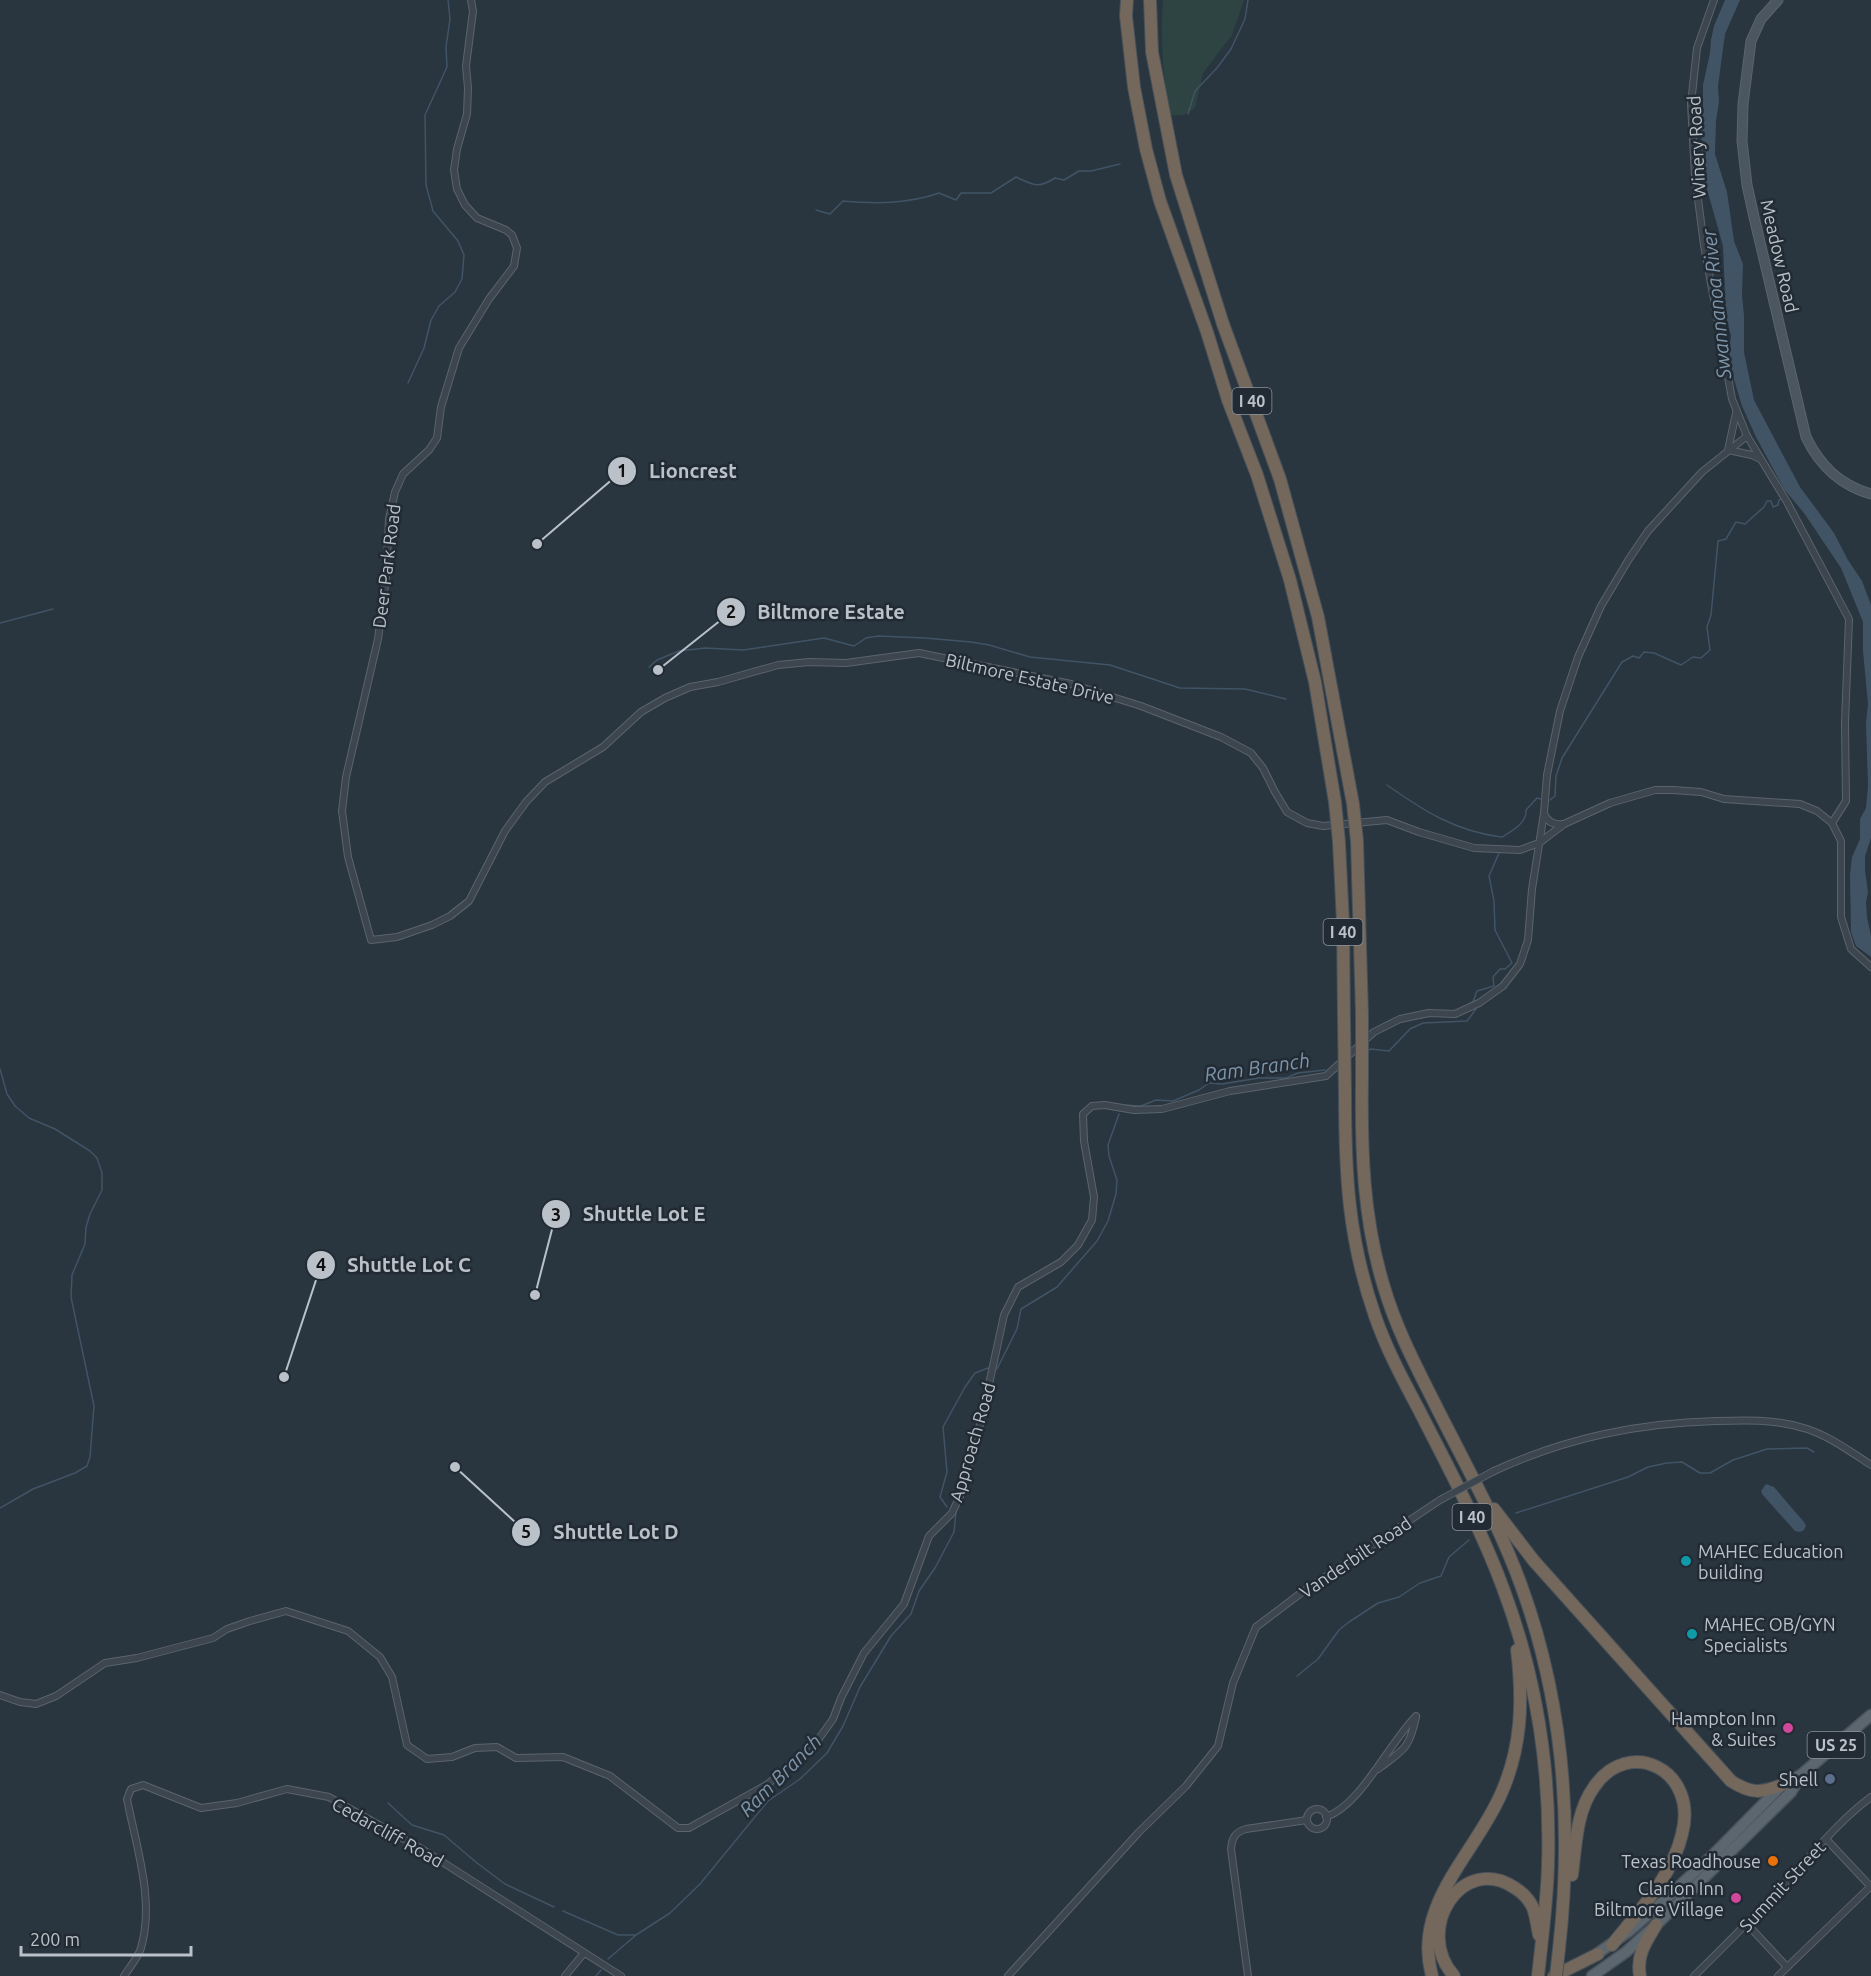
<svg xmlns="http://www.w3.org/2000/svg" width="1871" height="1976" viewBox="0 0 1871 1976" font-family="Ubuntu,sans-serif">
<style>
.green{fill:#2e4442}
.water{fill:#415466}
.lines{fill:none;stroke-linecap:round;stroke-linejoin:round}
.stream{stroke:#415466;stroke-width:1.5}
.minor-casing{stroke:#5b646c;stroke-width:8}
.secondary-casing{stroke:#5b646c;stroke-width:11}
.primary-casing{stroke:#4a525b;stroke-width:13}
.motorway-casing{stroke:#485159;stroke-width:14}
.minor{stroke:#3d464f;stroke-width:6}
.secondary{stroke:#4b5661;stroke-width:9}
.primary{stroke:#5b666f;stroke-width:10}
.motorway{stroke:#74675b;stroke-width:12}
.minor-bridge-casing{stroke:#5b646c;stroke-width:8;stroke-linecap:butt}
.motorway-bridge-casing{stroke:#485159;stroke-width:14;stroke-linecap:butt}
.minor-bridge{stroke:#3d464f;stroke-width:6}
.motorway-bridge{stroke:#74675b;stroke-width:12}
.culture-dot{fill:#0f9aa8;stroke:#222b34;stroke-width:2}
.hotel-dot{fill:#d1479c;stroke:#222b34;stroke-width:2}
.service-dot{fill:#5c6f8a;stroke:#222b34;stroke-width:2}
.food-dot{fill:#e8710a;stroke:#222b34;stroke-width:2}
.labels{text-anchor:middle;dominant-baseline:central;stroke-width:5;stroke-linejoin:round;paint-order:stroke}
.shield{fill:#222b34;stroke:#8c949c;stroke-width:1.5}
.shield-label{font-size:16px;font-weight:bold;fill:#bac1c9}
.street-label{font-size:18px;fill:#bac1c9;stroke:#222b34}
.poi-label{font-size:18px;fill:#bac1c9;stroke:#222b34;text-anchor:end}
.water-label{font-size:20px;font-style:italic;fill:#7e95a9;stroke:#222b34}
.leader{fill:none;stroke:#bac1c9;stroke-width:2}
.callout-dot{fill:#bac1c9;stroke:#222b34;stroke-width:2}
.mark-label{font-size:18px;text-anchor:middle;font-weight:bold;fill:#111}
.callout-label{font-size:20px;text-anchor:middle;font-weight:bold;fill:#bac1c9;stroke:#222b34;stroke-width:5;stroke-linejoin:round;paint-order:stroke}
</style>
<rect width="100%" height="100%" fill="#29353f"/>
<path class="green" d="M 1163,0 L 1244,0 L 1232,35 L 1203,73 L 1195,108 L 1184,115 L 1170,115 C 1163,77 1160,39 1163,0 Z"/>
<g class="water">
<path d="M 1725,0 L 1740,0 L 1725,34 L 1718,86 L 1719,102 L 1716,121 L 1715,154 L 1727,192 L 1734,241 L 1743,264 L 1742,295 L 1744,315 L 1744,352 L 1754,400 L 1800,487 L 1834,533 L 1848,560 L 1862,581 L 1871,605 L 1871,838 L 1865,856 L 1865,870 L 1868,892 L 1866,902 L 1867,917 L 1871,936 L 1871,957 L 1856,946 L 1851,932 L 1850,875 L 1852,857 L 1860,839 L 1860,819 L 1866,808 L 1868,786 L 1866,723 L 1868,704 L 1863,651 L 1863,622 L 1841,568 L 1804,513 L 1784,489 L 1756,437 L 1742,406 L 1733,376 L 1729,350 L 1731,336 L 1726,316 L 1723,246 L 1705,182 L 1700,120 L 1703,105 L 1703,85 L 1710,53 L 1711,40 L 1714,26 Z"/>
<path d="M 1766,1484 L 1774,1487 L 1804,1522 L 1806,1526 L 1804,1530 L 1800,1532 L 1795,1531 L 1762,1494 L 1761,1491 Z"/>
</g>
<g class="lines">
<g class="stream">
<path d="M 1188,114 L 1195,91 L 1217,68 L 1231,49 L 1245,19 L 1248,0"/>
<path d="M 816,210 L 830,214 L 843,201 C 876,204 907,204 939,193 L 956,200 L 961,193 L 991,193 L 1016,177 C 1033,185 1038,189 1055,178 L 1064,180 L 1079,171 L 1091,171 L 1120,164"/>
<path d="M 408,383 L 424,348 L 431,320 L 439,306 L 455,292 L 462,279 L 464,255 L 458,241 L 433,211 L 426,185 L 425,115 L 447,67 L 446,47 L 450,19 L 448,0"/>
<path d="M 0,623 L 53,609"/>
<path d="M 649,667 L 657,660 L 679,651 L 705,648 L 743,650 L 824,638 L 854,646 L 866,638 L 878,636 L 925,638 L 971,642 L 989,645 L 1030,657 L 1110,665 L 1180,688 L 1245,689 L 1286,699"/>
<path d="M 1387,785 C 1424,811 1455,831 1501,837"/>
<path d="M 1550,800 L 1555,796 L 1556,776 L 1562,758 L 1622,662 L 1633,656 L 1639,658 L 1644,652 L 1654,653 L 1681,665 L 1693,657 L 1701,658 L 1710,650 L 1707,627 L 1711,615 L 1718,541 L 1726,539 L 1736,522 L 1745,524 L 1764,507 L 1767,501 L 1771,501 L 1773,507 L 1778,505 L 1779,500 L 1782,498"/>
<path d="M 1502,837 C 1512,831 1527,823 1526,810 L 1537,798 L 1541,799"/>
<path d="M 1473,1002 L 1477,991 L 1494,986 L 1493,977 L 1500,969 L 1505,969 L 1512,963 L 1495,930 L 1494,901 L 1489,876 L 1499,853"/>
<path d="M 1367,1051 L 1371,1049 L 1389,1051 L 1410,1029 L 1423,1023 L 1467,1021 L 1476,1009"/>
<path d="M 0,1069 L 7,1094 L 15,1106 L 29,1118 L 55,1129 L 90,1151 L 97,1158 L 102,1173 L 102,1190 L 90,1214 L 86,1227 L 85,1244 L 72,1275 L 71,1297 L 94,1406 L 90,1457 L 87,1466 L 75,1473 L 33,1489 L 0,1508"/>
<path d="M 1124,1105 L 1141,1106 L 1156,1100 L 1173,1101 L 1199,1090 L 1209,1083 L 1222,1084 L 1259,1078 L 1286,1078 L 1298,1073 L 1325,1070"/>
<path d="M 997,1369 L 1017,1329 L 1021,1309 L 1057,1287 L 1097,1241 L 1108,1221 L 1116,1194 L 1117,1180 L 1109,1156 L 1108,1145 L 1119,1114"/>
<path d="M 947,1507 L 940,1497 L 947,1472 L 943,1427 L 965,1387 L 975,1373 L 988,1368"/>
<path d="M 1516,1513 L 1628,1477 L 1648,1467 L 1667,1463 L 1682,1462 L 1700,1473 L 1710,1473 L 1733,1460 L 1767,1449 L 1807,1448 L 1814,1452"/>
<path d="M 1297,1676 L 1318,1659 L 1339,1630 L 1349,1622 L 1378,1603 L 1399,1597 L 1420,1583 L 1441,1576 L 1449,1557 L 1469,1540"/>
<path d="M 388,1803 L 412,1825 L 444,1835 L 477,1863 L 505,1884 L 554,1907"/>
<path d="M 563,1911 L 618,1935 L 635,1935"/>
<path d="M 608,1959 L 636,1935 L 670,1913 L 700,1884 L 768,1801 L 800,1779 L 827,1753 L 843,1726 L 860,1687 L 891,1636 L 911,1614 L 919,1591 L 935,1568 L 954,1532 L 956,1512"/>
<path d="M 596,1976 L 601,1970"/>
</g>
<defs>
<g id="minor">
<path d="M 471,0 L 473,11 L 466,66 L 468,88 L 467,114 L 457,149 L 454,170 L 457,189 L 465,205 L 477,218 L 506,230 L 512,235 L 517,248 L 514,266 L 489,299 L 459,348 L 441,407 L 437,438 L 429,450 L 403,474 L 395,492 L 389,519 L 386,578 L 378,639 L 346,777 L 342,811 L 348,857 L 371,940 L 397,937 L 432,925 L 450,916 L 469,901 L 505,831 L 526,802 L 545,782 L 603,747 L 641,712 L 665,698 L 690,687 L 718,682 L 778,665 L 809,662 L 846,663 L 919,653 L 1071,684 L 1141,706 L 1221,737 L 1251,753 L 1263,768 L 1275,792 L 1287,812 L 1307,823 L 1323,826 L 1387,820 L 1419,832 L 1474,848 L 1520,850 L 1539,843 L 1564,824 L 1610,803 L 1655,790 L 1673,790 L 1701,792 L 1724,799 L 1800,804 L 1817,811 L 1832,823 L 1841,841 L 1841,917 L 1851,949 L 1871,967"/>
<path d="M 1714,0 L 1697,48 L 1691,104 L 1695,176 L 1704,245 L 1732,399 L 1747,436 L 1787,502 L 1849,619 L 1845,723 L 1846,801 L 1832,823"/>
<path d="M 1736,413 L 1728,450 L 1752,455 L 1760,459"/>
<path d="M 1544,813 C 1547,822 1554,825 1563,824"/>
<path d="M 1494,1471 C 1566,1438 1637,1423 1716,1421 C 1748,1420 1777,1419 1807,1429 C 1831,1437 1851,1452 1871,1465"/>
<path d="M 0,1695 L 20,1702 L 36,1704 L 56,1696 L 105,1663 L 137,1658 L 213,1638 L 227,1629 L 250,1621 L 286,1611 L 348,1631 L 380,1657 L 392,1677 L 407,1745 L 427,1759 L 452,1757 L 475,1748 L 497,1747 L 516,1758 L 563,1757 L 610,1776 L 678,1828 L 689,1828 L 768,1784 L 818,1740 L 833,1719 L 841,1698 L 864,1653 L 904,1604 L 929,1536 L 952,1513 L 960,1496 L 981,1421 L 1004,1315 L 1018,1287 L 1061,1262 L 1078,1245 L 1092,1220 L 1094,1197 L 1084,1141 L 1083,1114 L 1092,1106 L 1105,1105 L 1134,1110 L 1162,1109 L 1230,1091 L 1326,1076 L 1374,1032 L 1400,1019 L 1429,1013 L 1455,1014 L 1479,1003 L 1503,986 L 1520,964 L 1528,940 L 1532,889 L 1544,813 L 1547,775 L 1560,711 L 1578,657 L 1601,606 L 1629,559 L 1648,531 L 1702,472 L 1747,436"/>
<path d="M 1378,1769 C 1403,1750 1409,1750 1416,1717"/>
<circle cx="1317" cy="1819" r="10"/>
<path d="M 1326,1817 C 1361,1805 1389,1743 1416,1716"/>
<path d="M 1826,1839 L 1871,1887"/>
<path d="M 1747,1924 L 1787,1967"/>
<path d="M 124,1976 C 129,1968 138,1958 141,1948 C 155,1901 136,1846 127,1799 L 131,1789 L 143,1785 L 201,1808 L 237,1803 L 287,1789 L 329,1797 L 422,1849 L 621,1976"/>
<path d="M 565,1976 L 584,1953"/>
<path d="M 1008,1976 L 1139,1832 L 1186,1786 L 1218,1746 L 1233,1683 L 1256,1627 L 1301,1593 L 1440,1500"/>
<path d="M 1248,1976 L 1231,1849 C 1232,1838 1235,1832 1246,1829 L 1307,1820"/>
<path d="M 1694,1976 C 1727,1944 1758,1912 1789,1879 C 1815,1851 1840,1820 1871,1797"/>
<path d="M 1778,1976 L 1871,1886"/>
</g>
<path id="secondary" d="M 1778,0 L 1761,19 L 1751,41 L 1743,104 L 1742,141 L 1747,185 L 1754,217 L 1806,437 C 1820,466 1840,485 1871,494"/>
<g id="primary">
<path d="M 1591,1958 L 1628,1932 L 1659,1905 L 1712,1856 L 1782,1785 L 1801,1775 L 1871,1715"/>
<path d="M 1592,1976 L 1626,1952 L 1656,1925 L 1791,1792 L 1801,1775"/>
</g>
<g id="motorway">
<path d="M 1127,0 L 1126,16 L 1134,87 L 1146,149 L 1160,201 L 1207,332 L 1228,400 L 1257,475 L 1290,580 L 1315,682 L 1335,802"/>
<path d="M 1150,0 L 1152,52 L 1176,175 L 1223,324 L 1280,479 L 1318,617 L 1353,804"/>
<path d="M 1357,841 L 1362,1014"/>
<path d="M 1339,842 L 1343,923 L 1344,1022"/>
<path d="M 1362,1080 C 1361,1150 1363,1219 1384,1287 C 1396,1328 1416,1366 1435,1404 C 1465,1464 1498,1522 1521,1585 C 1564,1703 1573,1825 1559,1949"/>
<path d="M 1345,1092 C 1345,1174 1348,1238 1375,1316 C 1386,1348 1402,1378 1418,1408 C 1448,1467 1480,1526 1503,1588 C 1536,1676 1551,1771 1548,1865 C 1547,1902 1542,1939 1538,1976"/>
<path d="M 1494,1509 L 1534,1561 L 1731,1781 C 1751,1794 1761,1793 1782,1785"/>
<path d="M 1572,1875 C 1576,1845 1576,1812 1594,1787 C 1628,1736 1699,1769 1682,1834 C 1672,1877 1639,1911 1612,1945"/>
<path d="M 1432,1976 C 1412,1905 1475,1854 1501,1794 C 1522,1747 1523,1701 1517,1650"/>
<path d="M 1454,1976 C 1413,1930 1462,1852 1515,1888 C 1523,1893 1529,1899 1533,1908 C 1536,1916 1537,1926 1539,1935"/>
<path d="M 1554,1976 L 1598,1954"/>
<path d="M 1640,1976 C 1636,1955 1646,1942 1656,1925"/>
</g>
</defs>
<use href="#minor" class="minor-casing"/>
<use href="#secondary" class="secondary-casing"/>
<use href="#primary" class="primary-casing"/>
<use href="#motorway" class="motorway-casing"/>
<use href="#minor" class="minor"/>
<use href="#secondary" class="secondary"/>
<use href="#primary" class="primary"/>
<use href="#motorway" class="motorway"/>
<defs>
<path id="minor-bridge" d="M 1440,1500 L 1494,1471"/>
<g id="motorway-bridge">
<path d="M 1335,802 L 1339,842"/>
<path d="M 1353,804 L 1357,841"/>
<path d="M 1344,1022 L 1345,1092"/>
<path d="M 1362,1080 L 1362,1014"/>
<path d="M 1556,1976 L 1559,1949"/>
</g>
</defs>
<use href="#minor-bridge" class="minor-bridge-casing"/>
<use href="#motorway-bridge" class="motorway-bridge-casing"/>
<use href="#minor-bridge" class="minor-bridge"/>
<use href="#motorway-bridge" class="motorway-bridge"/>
</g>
<g class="culture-dot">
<circle cx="1686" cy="1561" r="6"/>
<circle cx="1692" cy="1634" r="6"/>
</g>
<g class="hotel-dot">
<circle cx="1788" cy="1728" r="6"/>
<circle cx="1736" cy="1898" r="6"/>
</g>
<circle class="service-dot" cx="1830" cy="1779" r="6"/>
<circle class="food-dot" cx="1773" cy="1861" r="6"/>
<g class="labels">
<g class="shield">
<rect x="1232.5" y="388" width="39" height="26" rx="4.5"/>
<rect x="1323.5" y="919" width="39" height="26" rx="4.5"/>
<rect x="1452.5" y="1504" width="39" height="26" rx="4.5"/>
<rect x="1807.5" y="1732" width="57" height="26" rx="4.5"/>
</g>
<g class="shield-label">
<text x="1252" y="401">I 40</text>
<text x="1343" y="932">I 40</text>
<text x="1472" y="1517">I 40</text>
<text x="1836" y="1745">US 25</text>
</g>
<g class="street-label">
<text transform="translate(1696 147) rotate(-93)">Winery Road</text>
<text transform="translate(1780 256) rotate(77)">Meadow Road</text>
<text transform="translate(386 566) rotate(-83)">Deer Park Road</text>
<text transform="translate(1030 678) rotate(13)">Biltmore Estate Drive</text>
<text transform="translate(972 1442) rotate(-74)">Approach Road</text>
<text transform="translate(1355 1557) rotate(-34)">Vanderbilt Road</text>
<text transform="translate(388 1832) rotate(29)">Cedarcliff Road</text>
<text transform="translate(1782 1886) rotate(-47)">Summit Street</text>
</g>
<g class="poi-label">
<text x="1698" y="1551" text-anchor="start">MAHEC Education<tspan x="1698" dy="21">building</tspan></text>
<text x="1704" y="1624" text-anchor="start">MAHEC OB/GYN<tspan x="1704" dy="21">Specialists</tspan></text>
<text x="1776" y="1718">Hampton Inn<tspan x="1776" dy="21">&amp; Suites</tspan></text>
<text x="1818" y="1779">Shell</text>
<text x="1761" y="1861">Texas Roadhouse</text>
<text x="1724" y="1888">Clarion Inn<tspan x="1724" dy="21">Biltmore Village</tspan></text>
</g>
<g class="water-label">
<text transform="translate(1716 304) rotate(-96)">Swannanoa River</text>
<text transform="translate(1257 1067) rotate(-8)">Ram Branch</text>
<text transform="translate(780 1775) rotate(-45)">Ram Branch</text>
</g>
</g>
<path class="leader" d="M537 544L622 471M658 670L731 612M535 1295L556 1214M284 1377L321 1265M455 1467L526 1532"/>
<g class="callout-dot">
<circle cx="537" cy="544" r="6"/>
<circle cx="658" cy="670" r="6"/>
<circle cx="535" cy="1295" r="6"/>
<circle cx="284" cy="1377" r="6"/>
<circle cx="455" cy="1467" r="6"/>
<circle cx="622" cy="471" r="15"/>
<circle cx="731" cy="612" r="15"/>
<circle cx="556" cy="1214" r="15"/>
<circle cx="321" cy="1265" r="15"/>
<circle cx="526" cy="1532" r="15"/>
</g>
<g class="mark-label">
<text x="622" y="477">1</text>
<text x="731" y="618">2</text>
<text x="556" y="1221">3</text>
<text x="321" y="1271">4</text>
<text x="526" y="1538">5</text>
</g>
<g class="callout-label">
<text x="693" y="478">Lioncrest</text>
<text x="831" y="619">Biltmore Estate</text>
<text x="644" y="1221">Shuttle Lot E</text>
<text x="409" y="1272">Shuttle Lot C</text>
<text x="616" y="1539">Shuttle Lot D</text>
</g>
<path d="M21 1946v9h170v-9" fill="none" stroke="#bac1c9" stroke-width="3"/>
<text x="30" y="1946" font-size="18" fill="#bac1c9" stroke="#222b34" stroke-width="4.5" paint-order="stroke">200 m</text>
</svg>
